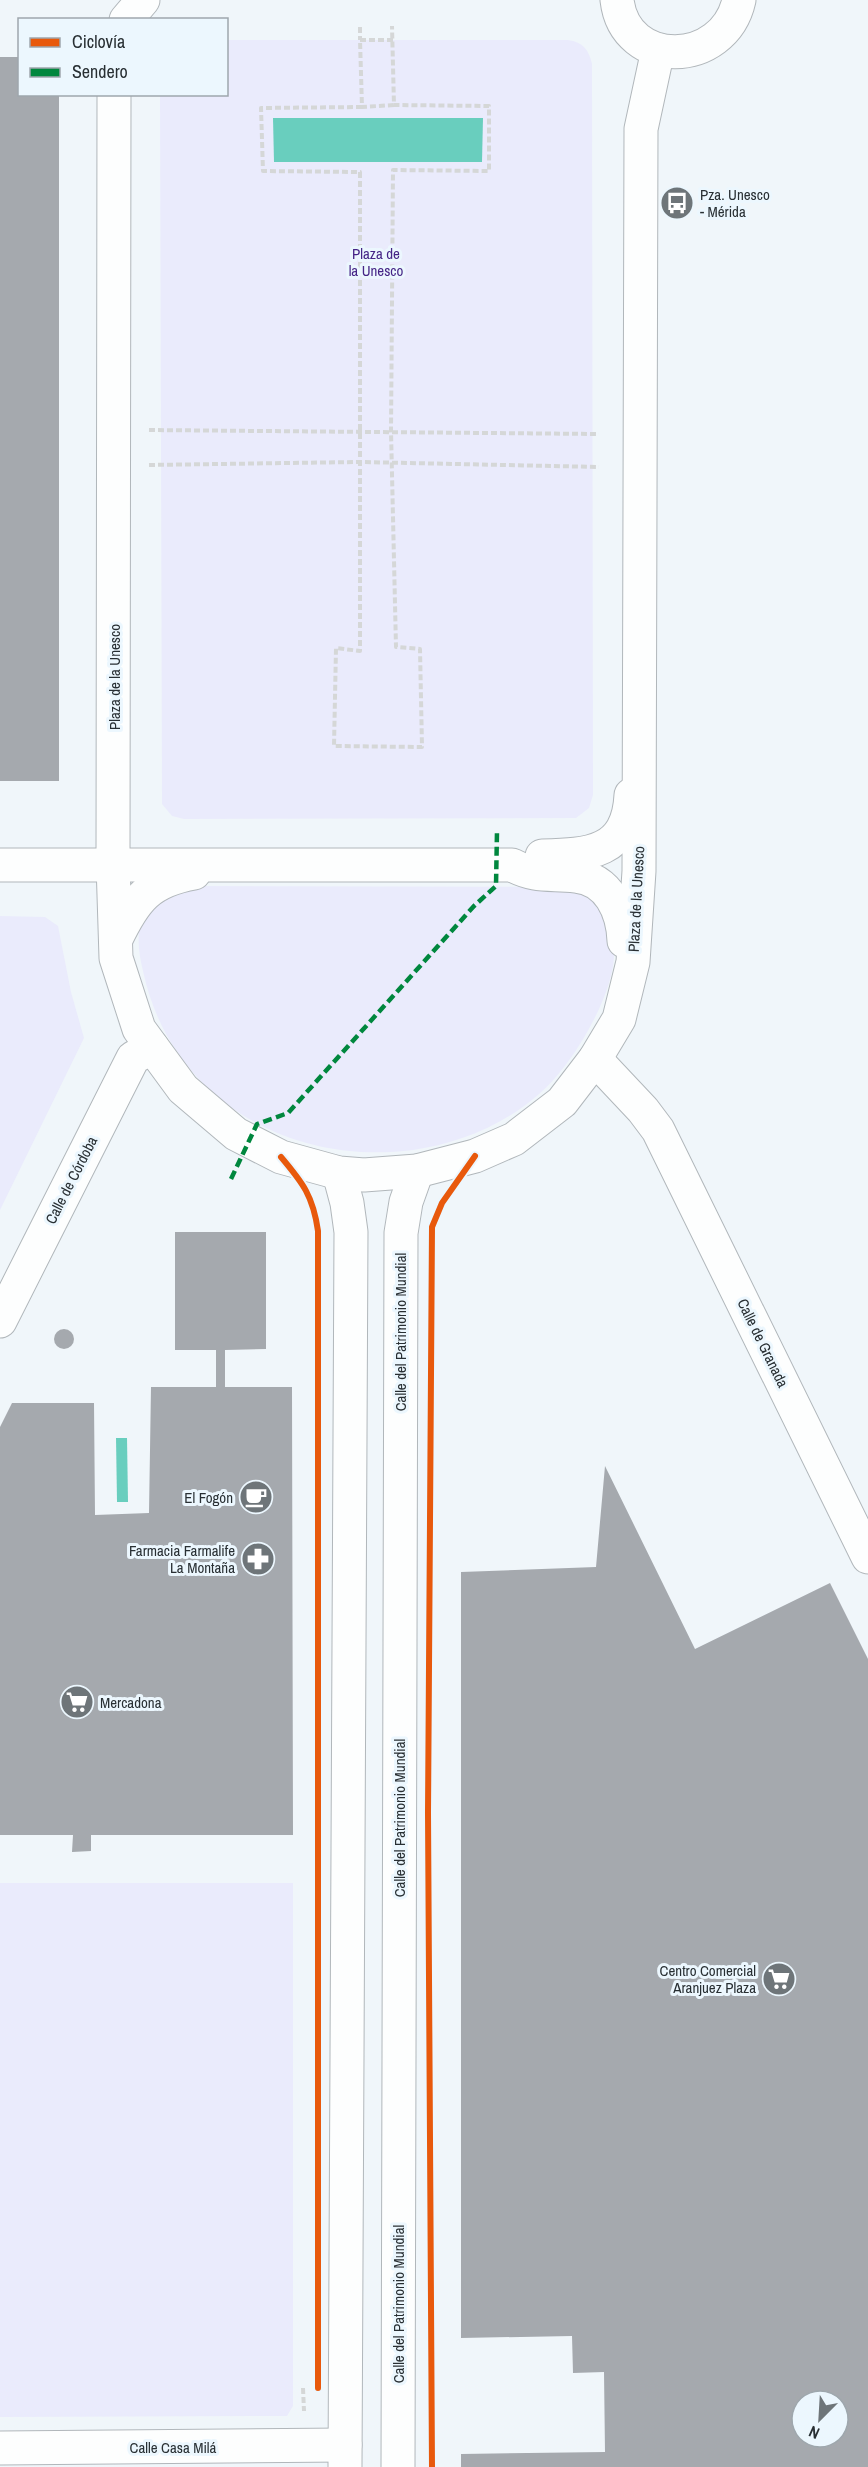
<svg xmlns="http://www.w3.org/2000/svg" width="868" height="2467" viewBox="0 0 868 2467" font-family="'Archivo Narrow',sans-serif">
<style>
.green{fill:#eaebfc}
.water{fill:#69cebe}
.building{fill:#a5a9ae;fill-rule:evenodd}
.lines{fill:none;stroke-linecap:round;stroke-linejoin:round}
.street-casing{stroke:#b1b7bb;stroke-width:35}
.path{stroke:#d5d7d7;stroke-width:4;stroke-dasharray:6 3;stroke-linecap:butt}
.street{stroke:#fdfefe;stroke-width:33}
.quiet{stroke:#00873e;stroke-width:4.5;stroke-dasharray:9 4.5;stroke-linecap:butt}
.cycleway-casing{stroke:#ecf7fe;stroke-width:10}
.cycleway{stroke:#e8590c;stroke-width:6}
.labels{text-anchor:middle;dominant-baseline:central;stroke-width:6;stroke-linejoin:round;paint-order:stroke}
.poi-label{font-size:15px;fill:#282f33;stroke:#ecf7fe;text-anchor:end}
.park-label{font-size:15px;fill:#452586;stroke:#ecf7fe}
.street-label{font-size:15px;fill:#282f33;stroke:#ecf7fe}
</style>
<rect width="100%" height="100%" fill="#f0f6fa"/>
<g class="green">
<path d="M 227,40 L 568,40 C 583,42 589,50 592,64 L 593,795 L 589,808 L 576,818 L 184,819 L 172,816 L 162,804 L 160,95 L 226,94 Z"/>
<path d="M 191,886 L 569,887 L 601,904 C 605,917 613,933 614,947 C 617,984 586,1039 564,1067 C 529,1114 470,1142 413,1150 C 288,1166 170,1098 143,971 C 138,951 134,922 150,905 C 157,899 182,891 191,886 Z"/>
<path d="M 0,916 L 45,917 L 58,926 L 71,992 L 84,1038 L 0,1210 Z"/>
<path d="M 0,1883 L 293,1883 L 293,2406 L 287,2416 L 0,2417 Z"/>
</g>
<g class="water">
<path d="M 273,118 L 483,118 L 482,162 L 274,162 Z"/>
<path d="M 116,1438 L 127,1438 L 128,1502 L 117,1502 Z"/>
</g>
<g class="building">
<path d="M 0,57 L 20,57 L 20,94 L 59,94 L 59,781 L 0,781 Z"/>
<path d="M 175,1232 L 266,1232 L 266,1349 L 225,1350 L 225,1387 L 292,1387 L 293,1835 L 91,1835 L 91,1851 L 72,1852 L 73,1835 L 0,1835 L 0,1427 L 12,1403 L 94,1403 L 95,1515 L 149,1513 L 151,1387 L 216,1387 L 216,1350 L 175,1350 Z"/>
<circle cx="64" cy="1339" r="10"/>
<path d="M 605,1466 L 695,1649 L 830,1583 L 868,1659 L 868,2467 L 461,2467 L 461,2454 L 605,2452 L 604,2372 L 573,2373 L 572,2336 L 461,2338 L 461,1572 L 596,1567 ZM 802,2401 L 838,2401 L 838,2437 L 802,2437 Z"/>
</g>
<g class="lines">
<defs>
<g id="street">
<path d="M 617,0 C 625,70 724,68 739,0"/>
<path d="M 126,20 L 143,0"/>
<path d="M 114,94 L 113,864 L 116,958 L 139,1029 L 183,1089 L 236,1134 L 281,1157 L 339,1173 L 364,1175 L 417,1171 L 475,1156 L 514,1139 L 562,1102 L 595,1059 L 619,1019 L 633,962 L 639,871 L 641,129 L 658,50"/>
<path d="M 542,856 C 589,855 628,853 631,795"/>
<path d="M 0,865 L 512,865 C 537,878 549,873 576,876 C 609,879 623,912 624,941"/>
<path d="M 116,939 C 135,899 149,881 194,873"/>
<path d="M 595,1059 L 643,1110 L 658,1130 L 868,1557"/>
<path d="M 339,1173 L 347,1203 L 351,1232 L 345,2467"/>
<path d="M 0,1321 L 133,1058 L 152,1047"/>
<path d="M 0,2448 L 345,2445"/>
<path d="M 398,2467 L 401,1233 L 406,1202 L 417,1171"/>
</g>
</defs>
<use href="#street" class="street-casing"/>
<g class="path">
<path d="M 360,27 L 360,40"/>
<path d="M 393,40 L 360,40 L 362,107 L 394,105"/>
<path d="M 362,107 L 261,108 L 263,171 L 360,172 L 360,651 L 336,648 L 334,746 L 422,747 L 420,649 L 396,647 L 391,431 L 393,170 L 489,171 L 489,106 L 394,105 L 392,26"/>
<path d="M 149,430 L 599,434"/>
<path d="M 149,465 L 359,462 L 599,467"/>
<path d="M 303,2388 L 304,2411"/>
</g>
<use href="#street" class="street"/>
<path class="quiet" d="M 231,1179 L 257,1124 L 288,1113 L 474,906 L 496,886 L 497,831"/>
<defs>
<g id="cycleway">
<path d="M 281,1157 C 303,1183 313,1196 318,1231 L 318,2388"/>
<path d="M 432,2467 L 428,1813 L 432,1227 L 442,1203 L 475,1156"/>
</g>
</defs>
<use href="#cycleway" class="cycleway-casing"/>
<use href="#cycleway" class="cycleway"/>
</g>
<defs>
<symbol id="bus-disc" viewBox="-11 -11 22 22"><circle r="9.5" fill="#6e7579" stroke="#ecf7fe"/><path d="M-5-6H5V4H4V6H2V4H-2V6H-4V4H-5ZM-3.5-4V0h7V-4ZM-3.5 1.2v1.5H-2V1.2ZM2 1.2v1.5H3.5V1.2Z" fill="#fff"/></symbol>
<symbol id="cafe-disc" viewBox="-11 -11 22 22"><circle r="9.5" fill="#6e7579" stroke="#ecf7fe"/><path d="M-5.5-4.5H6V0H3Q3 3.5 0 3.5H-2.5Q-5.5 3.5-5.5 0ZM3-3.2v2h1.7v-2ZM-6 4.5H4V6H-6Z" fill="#fff"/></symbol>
<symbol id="pharmacy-disc" viewBox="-11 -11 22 22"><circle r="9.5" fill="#6e7579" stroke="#ecf7fe"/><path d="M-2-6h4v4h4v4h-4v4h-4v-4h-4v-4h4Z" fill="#fff"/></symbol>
<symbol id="supermarket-disc" viewBox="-11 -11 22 22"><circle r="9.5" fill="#6e7579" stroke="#ecf7fe"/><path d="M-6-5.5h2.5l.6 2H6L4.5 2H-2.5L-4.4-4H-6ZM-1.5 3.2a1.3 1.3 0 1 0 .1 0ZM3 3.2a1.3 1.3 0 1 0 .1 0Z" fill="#fff"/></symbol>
</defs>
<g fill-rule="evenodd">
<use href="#bus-disc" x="658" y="184" width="38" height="38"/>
<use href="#cafe-disc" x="237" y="1478" width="38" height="38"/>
<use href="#pharmacy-disc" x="239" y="1540" width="38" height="38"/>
<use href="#supermarket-disc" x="58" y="1683" width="38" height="38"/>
<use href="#supermarket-disc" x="760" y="1960" width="38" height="38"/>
</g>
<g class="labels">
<g class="poi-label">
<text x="700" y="194" text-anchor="start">Pza. Unesco<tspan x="700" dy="17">- Mérida</tspan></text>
<text x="233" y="1497">El Fogón</text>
<text x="235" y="1550">Farmacia Farmalife<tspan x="235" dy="17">La Montaña</tspan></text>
<text x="100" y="1702" text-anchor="start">Mercadona</text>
<text x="756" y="1970">Centro Comercial<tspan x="756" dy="17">Aranjuez Plaza</tspan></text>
</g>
<g class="park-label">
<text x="376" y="253">Plaza de<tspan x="376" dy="17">la Unesco</tspan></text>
</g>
<g class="street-label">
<text transform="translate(114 677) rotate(-90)">Plaza de la Unesco</text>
<text transform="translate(636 899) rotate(-87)">Plaza de la Unesco</text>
<text transform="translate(71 1180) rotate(-63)">Calle de Córdoba</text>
<text transform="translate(400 1332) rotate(-90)">Calle del Patrimonio Mundial</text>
<text transform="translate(763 1343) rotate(64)">Calle de Granada</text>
<text transform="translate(399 1818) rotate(-90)">Calle del Patrimonio Mundial</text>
<text transform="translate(398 2304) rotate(-90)">Calle del Patrimonio Mundial</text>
<text x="173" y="2447">Calle Casa Milá</text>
</g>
</g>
<rect x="18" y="18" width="210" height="78" fill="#ecf7fe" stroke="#9ea7ad" stroke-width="1.5"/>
<rect x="30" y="38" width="30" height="9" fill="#e8590c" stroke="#9ea7ad" stroke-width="1.5"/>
<text x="72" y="48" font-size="18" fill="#282f33">Ciclovía</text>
<rect x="30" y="68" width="30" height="9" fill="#00873e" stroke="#9ea7ad" stroke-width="1.5"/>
<text x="72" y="78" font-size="18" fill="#282f33">Sendero</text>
<g transform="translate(820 2419) rotate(204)"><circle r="28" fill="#ecf7fe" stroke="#9ea7ad" stroke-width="1.5"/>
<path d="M0-4.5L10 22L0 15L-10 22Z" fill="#6e7579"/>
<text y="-9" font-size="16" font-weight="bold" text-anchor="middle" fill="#282f33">N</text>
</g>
</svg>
